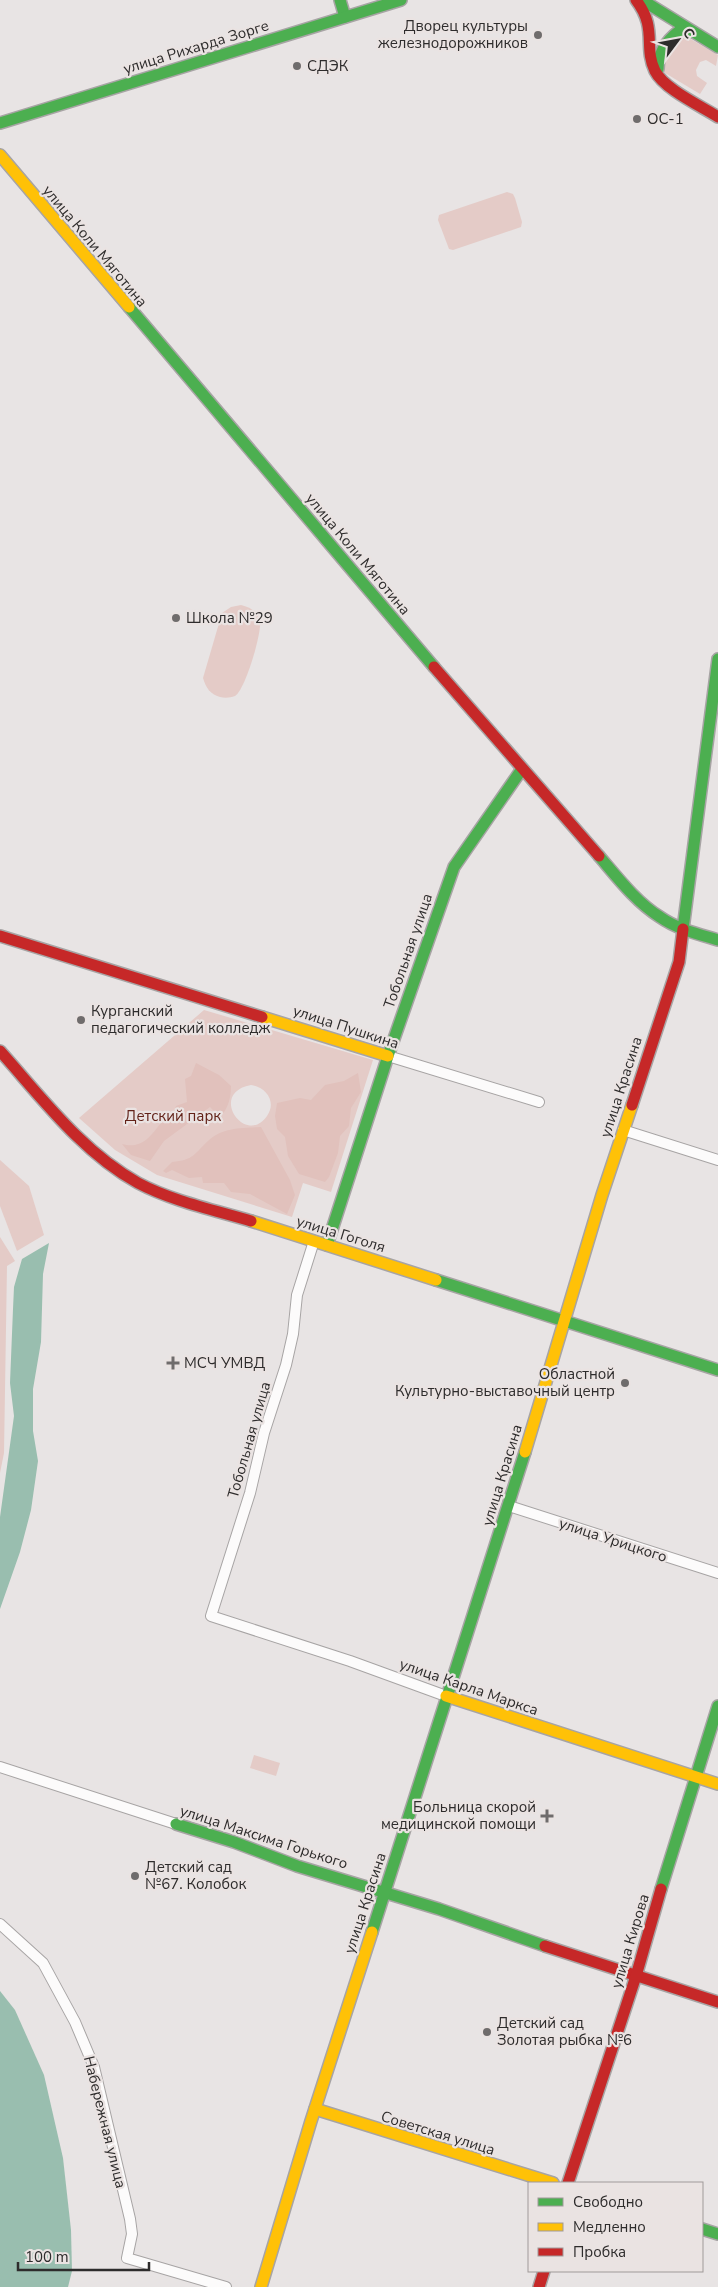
<svg xmlns="http://www.w3.org/2000/svg" width="718" height="2287" viewBox="0 0 718 2287" font-family="'Nunito Sans',sans-serif">
<style>
.green{fill:#e4cbc7;fill-rule:evenodd}
.forest{fill:#e1c1bc}
.water{fill:#99beaf}
.lines{fill:none;stroke-linecap:round;stroke-linejoin:round}
.street-casing{stroke:#a7a4a4;stroke-width:12}
.fast-casing{stroke:#a7a4a4;stroke-width:14}
.slow-casing{stroke:#a7a4a4;stroke-width:14}
.jam-casing{stroke:#a7a4a4;stroke-width:14}
.street{stroke:#fcfbfb;stroke-width:10}
.fast{stroke:#4caf50;stroke-width:11}
.slow{stroke:#ffc107;stroke-width:11}
.jam{stroke:#c62828;stroke-width:11}
.poi-dot{fill:#6f6c6c;stroke:#eae3e2;stroke-width:2}
.labels{text-anchor:middle;dominant-baseline:central;stroke-width:4.5;stroke-linejoin:round;paint-order:stroke}
.poi-label{font-size:15px;fill:#2e2c2c;stroke:#eae3e2;text-anchor:start}
.street-label{font-size:15px;fill:#2e2c2c;stroke:#eae3e2}
.park-label{font-size:15px;fill:#632319;stroke:#eae3e2}
</style>
<rect width="100%" height="100%" fill="#e8e4e4"/>
<g class="green">
<path d="M 683,37 L 689,38 L 718,55 L 716,66 L 706,60 L 700,62 L 696,70 L 697,76 L 707,83 L 700,94 L 665,73 L 663,66 L 678,41 Z"/>
<path d="M 507,192 L 513,194 L 515,198 L 522,222 L 521,227 L 453,250 L 449,249 L 438,220 L 439,215 Z"/>
<path d="M 241,605 C 249,607 258,611 260,621 C 262,633 245,690 235,696 C 230,698 224,698 220,697 C 210,694 206,688 203,678 L 222,613 L 231,607 Z"/>
<path d="M 204,1010 L 373,1060 L 331,1192 L 303,1183 L 292,1217 L 157,1175 L 115,1150 L 79,1118 ZM 251,1085 C 266,1087 277,1102 267,1116 C 246,1147 207,1093 251,1085 Z"/>
<path d="M 0,1160 L 29,1186 L 44,1235 L 17,1251 L 0,1206 Z"/>
<path d="M 0,1237 L 15,1261 L 7,1266 L 4,1453 L 0,1473 Z"/>
<path d="M 254,1755 L 280,1763 L 276,1776 L 250,1768 Z"/>
</g>
<g class="forest">
<path d="M 196,1063 L 219,1075 L 231,1086 C 231,1098 228,1109 220,1117 L 210,1107 L 164,1141 L 150,1161 L 131,1155 L 122,1144 C 142,1150 152,1135 163,1120 L 171,1121 L 176,1106 L 187,1102 L 185,1079 L 191,1076 Z"/>
<path d="M 358,1073 L 361,1092 L 351,1108 L 349,1126 L 340,1136 L 338,1153 L 329,1177 L 325,1182 L 299,1174 L 288,1156 L 285,1137 L 277,1129 L 275,1116 L 277,1103 L 300,1098 L 311,1100 L 325,1085 L 344,1081 Z"/>
<path d="M 261,1127 L 290,1180 L 295,1195 L 287,1214 L 250,1194 L 231,1192 L 224,1183 L 203,1183 L 202,1177 L 189,1178 L 172,1170 L 166,1173 L 163,1171 L 172,1162 C 194,1160 194,1154 208,1141 C 223,1127 243,1128 261,1127 Z"/>
</g>
<g class="water">
<path d="M 49,1243 L 43,1274 L 41,1342 L 33,1389 L 33,1431 L 38,1461 L 31,1510 L 20,1552 L 0,1609 L 0,1517 L 14,1416 L 10,1383 L 13,1309 L 14,1287 L 22,1259 Z"/>
<path d="M 0,1991 L 15,2010 L 44,2075 L 63,2158 L 71,2230 L 72,2271 L 68,2287 L 0,2287 Z"/>
</g>
<g class="lines">
<defs>
<g id="street">
<path d="M 388,1056 L 539,1102"/>
<path d="M 623,1130 L 718,1160"/>
<path d="M 314,1241 L 297,1295 L 293,1334 L 286,1365 L 264,1433 L 250,1493 L 211,1616 L 350,1661 L 446,1696"/>
<path d="M 509,1506 L 718,1573"/>
<path d="M 0,1767 L 176,1824"/>
<path d="M 0,1924 L 43,1963 L 75,2022 L 94,2067 L 130,2219 L 132,2234 L 127,2258 L 226,2287"/>
</g>
<g id="fast">
<path d="M 340,0 L 345,17"/>
<path d="M 642,0 L 718,47"/>
<path d="M 658,69 C 658,53 666,41 679,31 L 693,32"/>
<path d="M 0,123 L 401,0"/>
<path d="M 129,307 L 434,667"/>
<path d="M 599,856 C 617,877 636,902 660,917 C 677,929 698,934 718,940"/>
<path d="M 683,929 L 718,659"/>
<path d="M 327,1245 L 388,1056 L 454,867 L 522,769"/>
<path d="M 436,1280 L 718,1370"/>
<path d="M 176,1824 L 234,1842 L 297,1866 L 439,1909 L 545,1946"/>
<path d="M 661,1889 L 718,1706"/>
<path d="M 372,1932 L 525,1452"/>
<path d="M 702,2229 L 718,2234"/>
</g>
<g id="slow">
<path d="M 0,155 L 129,307"/>
<path d="M 262,1017 L 388,1056"/>
<path d="M 251,1221 L 436,1280"/>
<path d="M 525,1452 L 602,1195 L 632,1105"/>
<path d="M 446,1696 L 718,1784"/>
<path d="M 315,2109 L 553,2183"/>
<path d="M 261,2287 L 311,2121 L 372,1932"/>
</g>
<g id="jam">
<path d="M 636,0 C 658,29 643,46 655,71 C 664,89 701,106 718,117"/>
<path d="M 434,667 L 599,856"/>
<path d="M 0,936 L 262,1017"/>
<path d="M 0,1051 C 42,1098 82,1152 138,1183 C 172,1201 214,1210 251,1221"/>
<path d="M 632,1105 L 679,962 L 683,929"/>
<path d="M 545,1946 L 718,2002"/>
<path d="M 568,2183 L 636,1976 L 661,1889"/>
<path d="M 539,2287 L 544,2271"/>
</g>
</defs>
<use href="#street" class="street-casing"/>
<use href="#fast" class="fast-casing"/>
<use href="#slow" class="slow-casing"/>
<use href="#jam" class="jam-casing"/>
<use href="#street" class="street"/>
<use href="#fast" class="fast"/>
<use href="#slow" class="slow"/>
<use href="#jam" class="jam"/>
</g>
<g class="poi-dot">
<circle cx="538" cy="35" r="5"/>
<circle cx="297" cy="66" r="5"/>
<circle cx="637" cy="119" r="5"/>
<circle cx="176" cy="618" r="5"/>
<circle cx="81" cy="1020" r="5"/>
<path d="M170.5 1355.5h5v5h5v5h-5v5h-5v-5h-5v-5h5z"/>
<circle cx="625" cy="1383" r="5"/>
<path d="M544.5 1808.5h5v5h5v5h-5v5h-5v-5h-5v-5h5z"/>
<circle cx="135" cy="1876" r="5"/>
<circle cx="487" cy="2032" r="5"/>
</g>
<g class="labels">
<g class="poi-label">
<text x="528" y="26" text-anchor="end">Дворец культуры<tspan x="528" dy="17">железнодорожников</tspan></text>
<text x="307" y="66">СДЭК</text>
<text x="647" y="119">ОС-1</text>
<text x="186" y="618">Школа №29</text>
<text x="91" y="1011">Курганский<tspan x="91" dy="17">педагогический колледж</tspan></text>
<text x="184" y="1363">МСЧ УМВД</text>
<text x="615" y="1374" text-anchor="end">Областной<tspan x="615" dy="17">Культурно-выставочный центр</tspan></text>
<text x="536" y="1807" text-anchor="end">Больница скорой<tspan x="536" dy="17">медицинской помощи</tspan></text>
<text x="145" y="1867">Детский сад<tspan x="145" dy="17">№67. Колобок</tspan></text>
<text x="497" y="2023">Детский сад<tspan x="497" dy="17">Золотая рыбка №6</tspan></text>
</g>
<g class="street-label">
<text transform="translate(196 47) rotate(-17)">улица Рихарда Зорге</text>
<text transform="translate(95 246) rotate(50)">улица Коли Мяготина</text>
<text transform="translate(358 554) rotate(50)">улица Коли Мяготина</text>
<text transform="translate(408 951) rotate(-71)">Тобольная улица</text>
<text transform="translate(346 1027) rotate(18)">улица Пушкина</text>
<text transform="translate(621 1087) rotate(-72)">улица Красина</text>
<text transform="translate(341 1234) rotate(17)">улица Гоголя</text>
<text transform="translate(249 1440) rotate(-74)">Тобольная улица</text>
<text transform="translate(502 1475) rotate(-73)">улица Красина</text>
<text transform="translate(613 1540) rotate(18)">улица Урицкого</text>
<text transform="translate(469 1687) rotate(19)">улица Карла Маркса</text>
<text transform="translate(264 1837) rotate(18)">улица Максима Горького</text>
<text transform="translate(365 1903) rotate(-72)">улица Красина</text>
<text transform="translate(630 1941) rotate(-73)">улица Кирова</text>
<text transform="translate(105 2122) rotate(76)">Набережная улица</text>
<text transform="translate(438 2133) rotate(17)">Советская улица</text>
</g>
<g class="park-label">
<text x="173" y="1116">Детский парк</text>
</g>
</g>
<rect x="528" y="2182" width="175" height="90" fill="#eae3e2" stroke="#9f9a99"/>
<rect x="538" y="2198" width="25" height="8" fill="#4caf50" stroke="#9f9a99"/>
<text x="573" y="2207" font-size="15" fill="#2e2c2c">Свободно</text>
<rect x="538" y="2223" width="25" height="8" fill="#ffc107" stroke="#9f9a99"/>
<text x="573" y="2232" font-size="15" fill="#2e2c2c">Медленно</text>
<rect x="538" y="2248" width="25" height="8" fill="#c62828" stroke="#9f9a99"/>
<text x="573" y="2257" font-size="15" fill="#2e2c2c">Пробка</text>
<g transform="translate(678 40) rotate(58)" stroke="#eae3e2" stroke-width="4" paint-order="stroke">
<path d="M0-4L9 19L0 12L-9 19Z" fill="#2e2c2c"/>
<text y="-8" font-size="14" font-weight="bold" text-anchor="middle" fill="#2e2c2c">С</text>
</g>
<path d="M18 2262v8h131v-8" fill="none" stroke="#2e2c2c" stroke-width="2.5"/>
<text x="25" y="2262" font-size="15" fill="#2e2c2c" stroke="#eae3e2" stroke-width="4" paint-order="stroke">100 m</text>
</svg>
